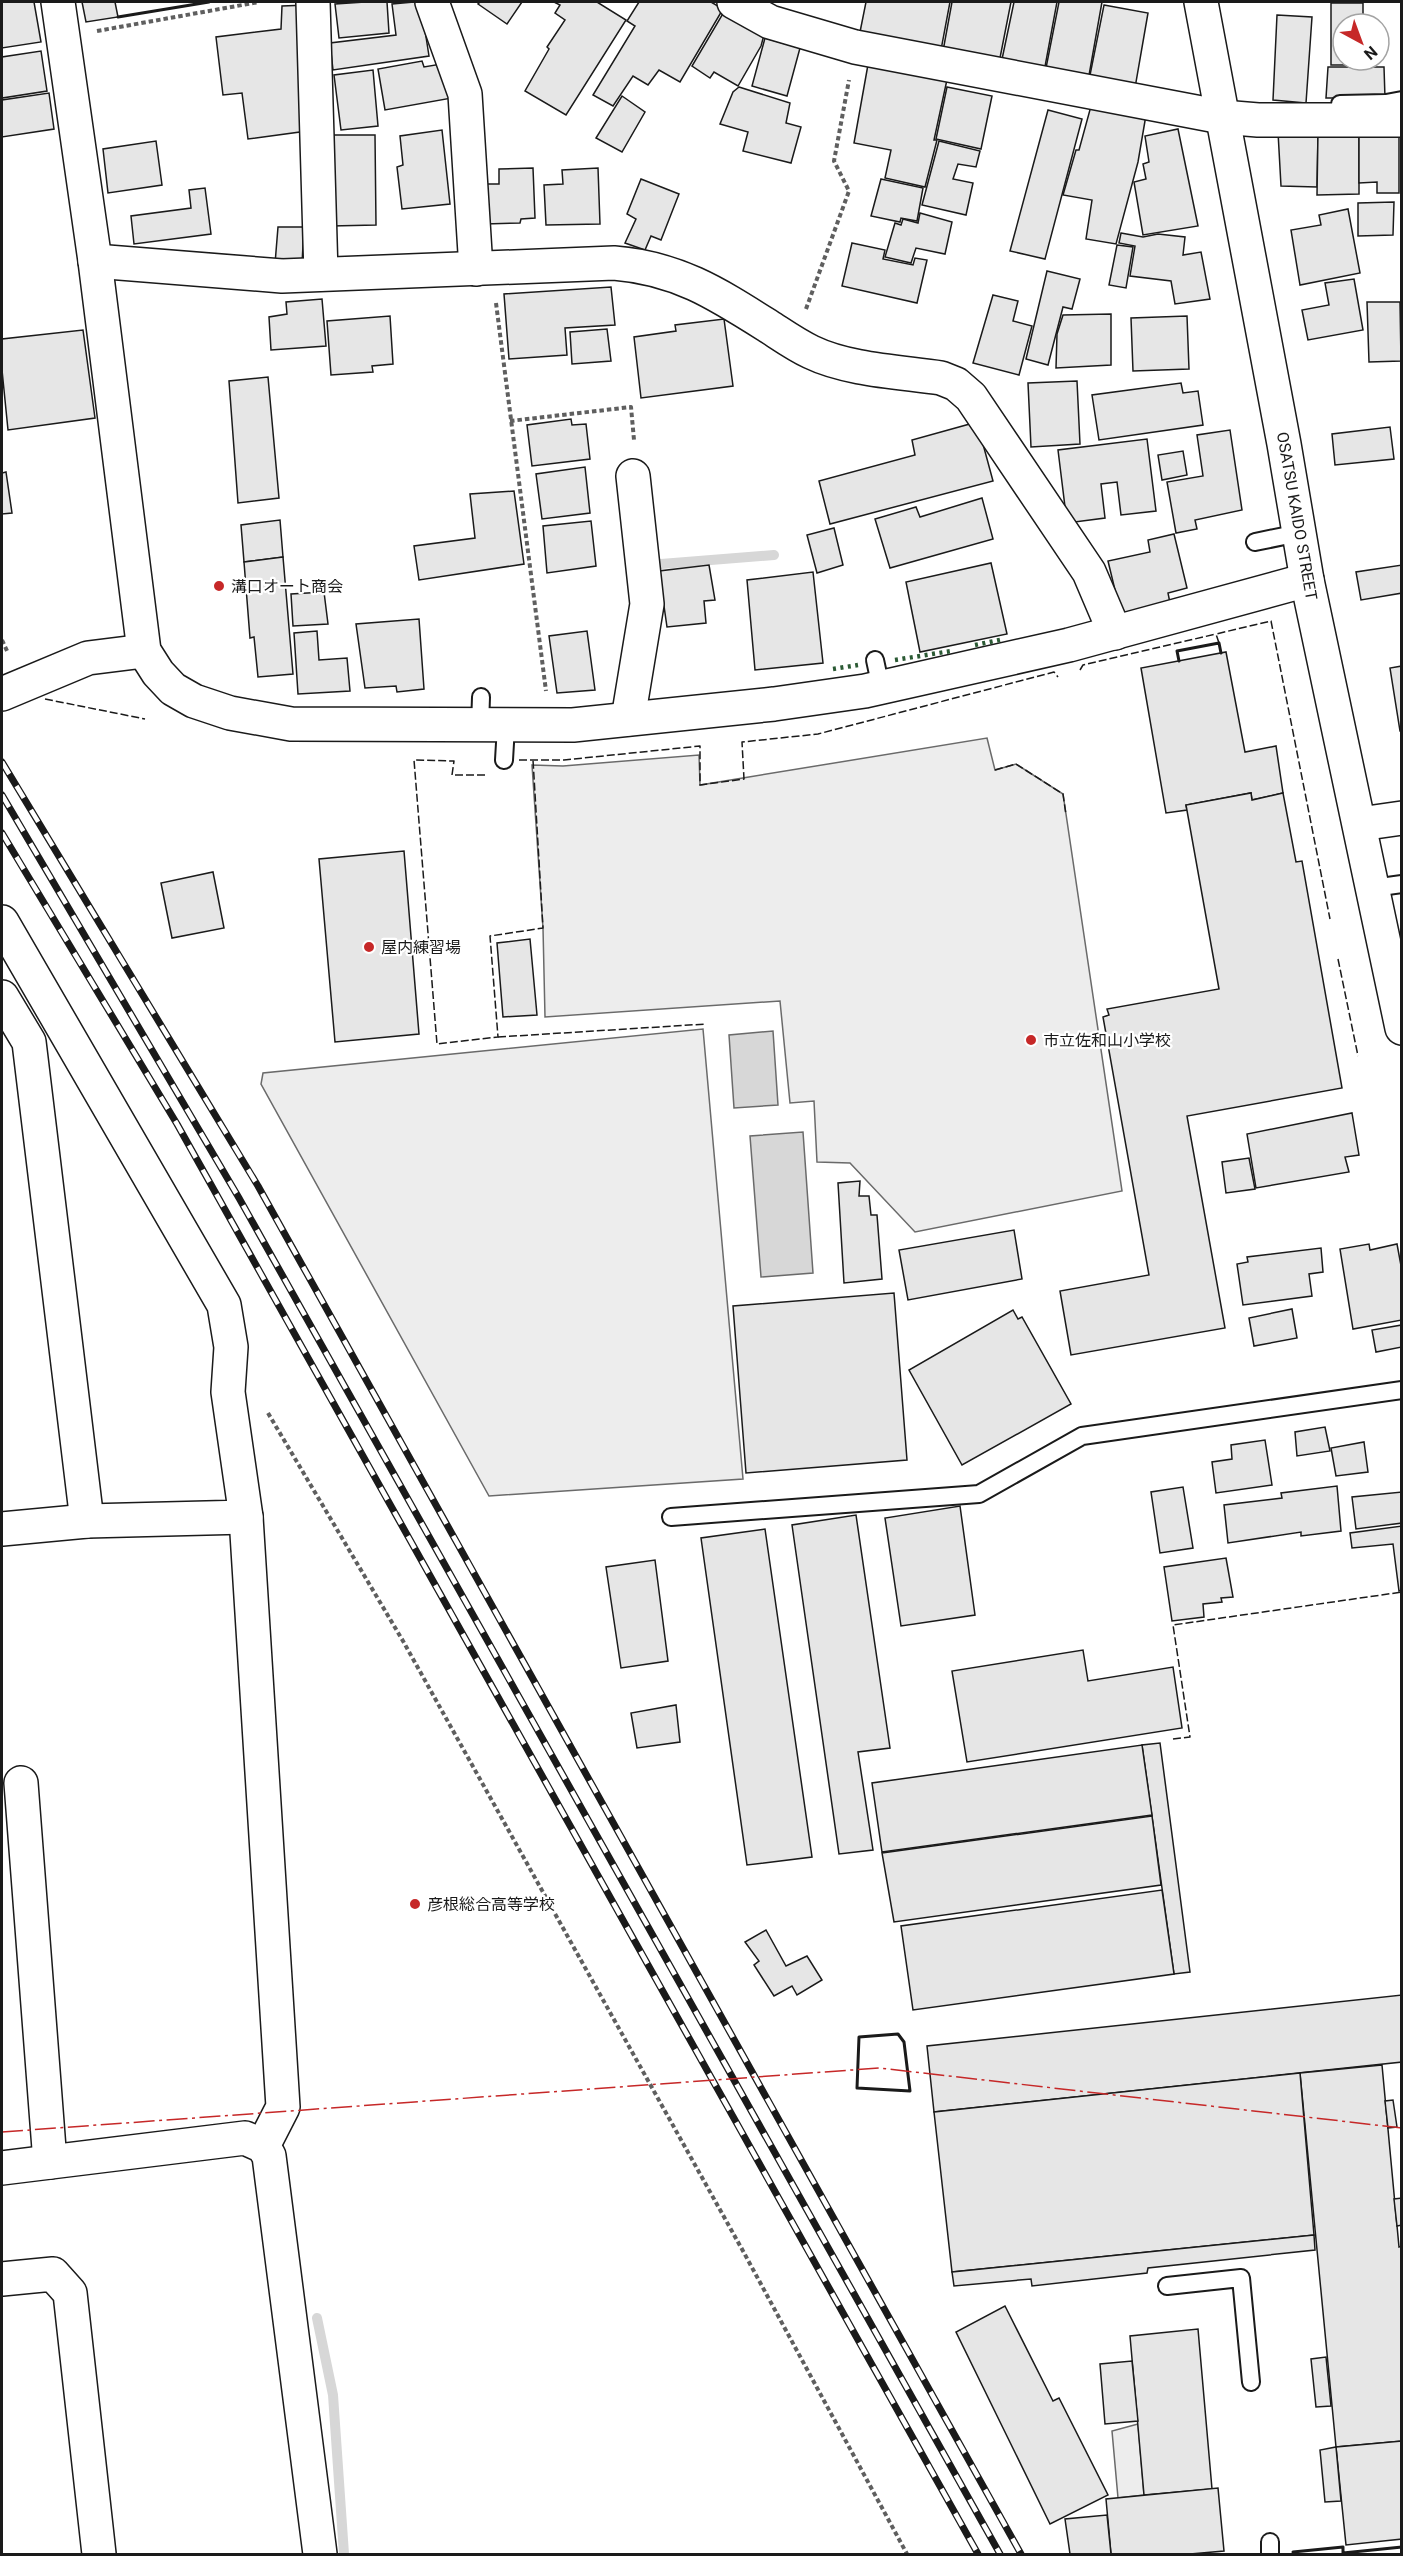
<svg xmlns="http://www.w3.org/2000/svg" width="1403" height="2556" viewBox="0 0 1403 2556" font-family="Roboto,'Noto Sans JP',sans-serif">
<style>
.green{fill:#ededed;stroke:#6a6a6a;stroke-width:1.5}
.water{fill:#d7d7d7;stroke:#6a6a6a;stroke-width:1.5}
.lines{fill:none;stroke-linecap:round;stroke-linejoin:round}
.stream{stroke:#d7d7d7;stroke-width:10}
.building{fill:#e6e6e6;stroke:#1a1a1a;stroke-width:1.5}
.lane-casing{stroke:#1a1a1a;stroke-width:20}
.street-casing{stroke:#1a1a1a;stroke-width:36}
.secondary-casing{stroke:#1a1a1a;stroke-width:36}
.path{stroke:#5f5f5f;stroke-width:4;stroke-dasharray:4.5 3;stroke-linecap:butt}
.lane{stroke:#fff;stroke-width:16}
.street{stroke:#fff;stroke-width:33}
.secondary{stroke:#fff;stroke-width:33}
.rail-casing{stroke:#1a1a1a;stroke-width:7}
.rail{stroke:#fff;stroke-width:4.5;stroke-dasharray:14;stroke-linecap:butt}
.hedge{stroke:#2b5a34;stroke-width:4.5;stroke-dasharray:3 4.5;stroke-linecap:butt}
.fence{stroke:#1a1a1a;stroke-width:1.5;stroke-dasharray:8 3;stroke-linecap:butt}
.wall{stroke:#1a1a1a;stroke-width:3}
.power{stroke:#c62828;stroke-width:1.5;stroke-dasharray:21 4.5 3 4.5;stroke-linecap:butt}
.poi-dot{fill:#c62828;stroke:#fff;stroke-width:2}
.labels{text-anchor:middle;dominant-baseline:central;stroke-width:4.5;stroke-linejoin:round;paint-order:stroke}
.street-label{font-size:16px;fill:#1a1a1a;stroke:#fff}
.poi-label{font-size:16px;fill:#1a1a1a;stroke:#fff;text-anchor:start}
</style>
<rect width="100%" height="100%" fill="#fff"/>
<g class="green">
<path d="M 987,738 L 995,770 L 1016,764 L 1063,794 L 1122,1191 L 915,1232 L 850,1163 L 817,1162 L 814,1101 L 790,1103 L 780,1001 L 545,1017 L 543,928 L 532,765 L 563,766 L 699,755 L 700,785 Z"/>
<path d="M 703,1029 L 743,1479 L 489,1496 L 261,1084 L 263,1073 Z"/>
<path d="M 1138,2424 L 1144,2495 L 1118,2498 L 1112,2431 Z"/>
</g>
<g class="water">
<path d="M 773,1031 L 778,1105 L 734,1108 L 729,1035 Z"/>
<path d="M 803,1132 L 813,1273 L 761,1277 L 750,1136 Z"/>
</g>
<g class="lines">
<g class="stream">
<path d="M 661,564 L 774,555"/>
<path d="M 317,2318 L 333,2395 L 344,2554"/>
</g>
</g>
<g class="building">
<path d="M 2,2 L 34,2 L 41,42 L 2,48 Z"/>
<path d="M 82,2 L 115,2 L 118,17 L 86,22 Z"/>
<path d="M 365,2 L 387,2 L 389,33 L 339,38 L 335,4 Z"/>
<path d="M 414,2 L 421,5 L 429,56 L 333,70 L 330,43 L 396,35 L 392,4 Z"/>
<path d="M 480,2 L 522,2 L 507,24 L 478,4 Z"/>
<path d="M 554,2 L 597,2 L 626,20 L 566,115 L 525,91 L 549,49 L 547,47 L 565,20 L 555,13 L 560,5 Z"/>
<path d="M 639,2 L 711,2 L 723,9 L 680,82 L 659,70 L 648,85 L 633,76 L 613,106 L 593,95 L 635,26 L 627,21 Z"/>
<path d="M 866,2 L 950,2 L 941,50 L 859,37 Z"/>
<path d="M 952,2 L 1011,2 L 999,63 L 943,51 Z"/>
<path d="M 1014,2 L 1057,2 L 1044,72 L 1001,64 Z"/>
<path d="M 1059,2 L 1102,2 L 1088,81 L 1045,73 Z"/>
<path d="M 1331,3 L 1363,3 L 1363,24 L 1343,24 L 1343,60 L 1363,60 L 1363,65 L 1331,65 Z"/>
<path d="M 308,5 L 307,131 L 248,139 L 242,93 L 223,95 L 216,37 L 281,29 L 282,6 Z"/>
<path d="M 1104,5 L 1148,13 L 1135,88 L 1089,80 Z"/>
<path d="M 725,10 L 764,35 L 761,46 L 738,86 L 714,72 L 710,78 L 692,66 Z"/>
<path d="M 1277,15 L 1312,17 L 1306,103 L 1273,100 Z"/>
<path d="M 765,38 L 800,48 L 787,96 L 752,86 Z"/>
<path d="M 41,51 L 47,91 L 2,98 L 2,57 Z"/>
<path d="M 869,59 L 948,75 L 934,140 L 937,140 L 925,187 L 885,178 L 891,150 L 854,143 Z"/>
<path d="M 422,61 L 424,67 L 447,63 L 452,98 L 385,110 L 378,69 Z"/>
<path d="M 1328,67 L 1384,67 L 1385,98 L 1326,98 Z"/>
<path d="M 373,70 L 378,126 L 341,130 L 334,75 Z"/>
<path d="M 739,87 L 790,103 L 786,123 L 801,127 L 791,163 L 743,151 L 748,132 L 720,124 L 733,92 Z"/>
<path d="M 947,87 L 992,96 L 981,149 L 936,139 Z"/>
<path d="M 49,93 L 54,129 L 2,137 L 2,100 Z"/>
<path d="M 622,96 L 645,112 L 622,152 L 596,138 Z"/>
<path d="M 1091,106 L 1146,115 L 1138,162 L 1116,244 L 1086,239 L 1092,200 L 1063,195 L 1076,150 L 1079,150 Z"/>
<path d="M 1048,110 L 1082,119 L 1045,259 L 1010,251 Z"/>
<path d="M 1178,129 L 1198,226 L 1143,235 L 1134,182 L 1146,179 L 1143,164 L 1149,162 L 1145,136 Z"/>
<path d="M 442,130 L 450,204 L 402,209 L 397,167 L 403,165 L 400,136 Z"/>
<path d="M 1278,132 L 1318,132 L 1317,187 L 1281,186 Z"/>
<path d="M 1318,132 L 1359,133 L 1359,194 L 1317,195 Z"/>
<path d="M 1359,133 L 1399,133 L 1399,193 L 1377,193 L 1377,182 L 1359,183 Z"/>
<path d="M 330,135 L 375,135 L 376,225 L 331,226 Z"/>
<path d="M 156,141 L 162,185 L 108,193 L 103,149 Z"/>
<path d="M 939,141 L 980,151 L 976,167 L 958,164 L 953,179 L 973,183 L 966,215 L 922,205 Z"/>
<path d="M 533,168 L 535,218 L 521,219 L 520,223 L 485,224 L 484,184 L 499,184 L 499,169 Z"/>
<path d="M 598,168 L 600,224 L 546,225 L 544,185 L 563,184 L 562,170 Z"/>
<path d="M 641,179 L 679,194 L 661,240 L 651,236 L 645,250 L 625,243 L 636,219 L 627,214 Z"/>
<path d="M 881,179 L 923,188 L 917,221 L 901,218 L 900,222 L 871,216 Z"/>
<path d="M 205,188 L 211,234 L 134,244 L 131,216 L 191,208 L 189,190 Z"/>
<path d="M 1394,202 L 1393,235 L 1358,236 L 1358,203 Z"/>
<path d="M 1348,209 L 1360,273 L 1300,285 L 1291,230 L 1321,225 L 1319,215 Z"/>
<path d="M 920,213 L 952,222 L 945,254 L 916,248 L 911,263 L 885,257 L 895,223 L 901,225 L 903,219 L 918,223 Z"/>
<path d="M 278,227 L 304,227 L 302,264 L 275,264 Z"/>
<path d="M 1121,233 L 1143,237 L 1158,234 L 1185,237 L 1183,255 L 1201,252 L 1210,299 L 1175,304 L 1171,281 L 1130,276 L 1135,246 L 1119,243 Z"/>
<path d="M 852,243 L 885,250 L 883,259 L 913,265 L 915,258 L 927,260 L 917,303 L 842,286 Z"/>
<path d="M 1117,245 L 1133,247 L 1126,288 L 1109,285 Z"/>
<path d="M 1047,271 L 1080,279 L 1072,309 L 1063,307 L 1048,365 L 1026,359 Z"/>
<path d="M 1354,279 L 1363,330 L 1308,340 L 1302,310 L 1329,305 L 1325,283 Z"/>
<path d="M 611,287 L 615,325 L 565,328 L 567,355 L 509,359 L 504,294 Z"/>
<path d="M 993,295 L 1018,301 L 1013,321 L 1032,326 L 1019,375 L 973,363 Z"/>
<path d="M 322,299 L 326,346 L 271,350 L 269,317 L 287,314 L 286,302 Z"/>
<path d="M 1367,302 L 1400,302 L 1401,361 L 1369,362 Z"/>
<path d="M 1111,314 L 1111,365 L 1056,368 L 1057,334 L 1063,315 Z"/>
<path d="M 390,316 L 393,364 L 372,366 L 373,372 L 331,375 L 327,321 Z"/>
<path d="M 1187,316 L 1189,369 L 1133,371 L 1131,318 Z"/>
<path d="M 724,319 L 733,386 L 641,398 L 634,337 L 676,331 L 675,325 Z"/>
<path d="M 607,329 L 611,361 L 572,364 L 570,332 Z"/>
<path d="M 83,330 L 95,418 L 8,430 L 2,370 L 2,339 Z"/>
<path d="M 268,377 L 279,498 L 238,503 L 229,381 Z"/>
<path d="M 1077,381 L 1080,444 L 1031,447 L 1028,383 Z"/>
<path d="M 1181,383 L 1183,393 L 1198,391 L 1203,425 L 1099,440 L 1092,395 Z"/>
<path d="M 571,419 L 572,425 L 586,424 L 590,459 L 532,466 L 527,425 Z"/>
<path d="M 977,422 L 993,481 L 830,524 L 819,481 L 915,455 L 912,440 Z"/>
<path d="M 1390,427 L 1394,459 L 1335,465 L 1332,434 Z"/>
<path d="M 1230,430 L 1242,510 L 1195,520 L 1197,529 L 1176,533 L 1167,482 L 1203,476 L 1197,435 Z"/>
<path d="M 1147,439 L 1156,511 L 1121,515 L 1117,482 L 1101,484 L 1105,518 L 1067,523 L 1058,450 Z"/>
<path d="M 1183,451 L 1187,475 L 1162,480 L 1158,455 Z"/>
<path d="M 585,467 L 590,513 L 542,519 L 536,474 Z"/>
<path d="M 6,472 L 12,513 L 2,514 L 2,473 Z"/>
<path d="M 514,491 L 524,564 L 419,580 L 414,546 L 475,538 L 470,494 Z"/>
<path d="M 982,498 L 993,539 L 890,568 L 875,519 L 916,507 L 920,517 Z"/>
<path d="M 280,520 L 283,557 L 244,562 L 241,525 Z"/>
<path d="M 591,521 L 596,566 L 547,573 L 543,526 Z"/>
<path d="M 834,528 L 843,565 L 817,573 L 807,535 Z"/>
<path d="M 1174,534 L 1187,588 L 1168,593 L 1170,603 L 1121,615 L 1108,561 L 1150,552 L 1148,540 Z"/>
<path d="M 283,557 L 293,674 L 258,677 L 254,637 L 250,638 L 244,562 Z"/>
<path d="M 991,563 L 1007,634 L 920,652 L 906,582 Z"/>
<path d="M 709,565 L 715,600 L 704,601 L 706,623 L 667,627 L 659,571 Z"/>
<path d="M 1402,565 L 1402,593 L 1361,600 L 1356,572 Z"/>
<path d="M 813,572 L 823,663 L 755,670 L 747,580 Z"/>
<path d="M 324,592 L 328,624 L 293,626 L 291,594 Z"/>
<path d="M 419,619 L 424,689 L 397,692 L 396,686 L 365,688 L 356,624 Z"/>
<path d="M 317,631 L 319,660 L 347,658 L 350,691 L 298,694 L 294,633 Z"/>
<path d="M 587,631 L 595,690 L 557,693 L 549,636 Z"/>
<path d="M 1226,652 L 1245,752 L 1276,746 L 1283,793 L 1252,800 L 1251,793 L 1186,805 L 1187,810 L 1166,813 L 1141,668 Z"/>
<path d="M 1402,666 L 1402,731 L 1400,731 L 1390,668 Z"/>
<path d="M 1251,793 L 1252,800 L 1283,793 L 1296,862 L 1302,861 L 1342,1088 L 1187,1116 L 1225,1328 L 1071,1355 L 1060,1291 L 1149,1275 L 1103,1017 L 1109,1015 L 1107,1009 L 1219,989 L 1186,805 Z"/>
<path d="M 404,851 L 419,1034 L 335,1042 L 319,859 Z"/>
<path d="M 213,872 L 224,928 L 172,938 L 161,883 Z"/>
<path d="M 530,939 L 537,1015 L 503,1017 L 497,943 Z"/>
<path d="M 1352,1113 L 1359,1155 L 1345,1157 L 1349,1172 L 1256,1188 L 1247,1134 Z"/>
<path d="M 1249,1158 L 1255,1189 L 1226,1193 L 1222,1162 Z"/>
<path d="M 860,1181 L 859,1196 L 869,1196 L 871,1215 L 877,1215 L 882,1279 L 844,1283 L 838,1183 Z"/>
<path d="M 1014,1230 L 1022,1279 L 908,1300 L 899,1250 Z"/>
<path d="M 1369,1244 L 1370,1250 L 1397,1244 L 1402,1271 L 1402,1320 L 1353,1329 L 1340,1249 Z"/>
<path d="M 1321,1248 L 1323,1272 L 1309,1274 L 1312,1296 L 1243,1305 L 1237,1264 L 1248,1262 L 1247,1257 Z"/>
<path d="M 894,1293 L 907,1460 L 746,1473 L 733,1306 Z"/>
<path d="M 1292,1309 L 1297,1338 L 1254,1346 L 1249,1318 Z"/>
<path d="M 1013,1310 L 1018,1319 L 1022,1317 L 1071,1404 L 962,1465 L 909,1370 Z"/>
<path d="M 1402,1325 L 1402,1347 L 1376,1352 L 1372,1330 Z"/>
<path d="M 1325,1427 L 1330,1451 L 1297,1456 L 1295,1432 Z"/>
<path d="M 1265,1440 L 1272,1485 L 1216,1493 L 1212,1462 L 1232,1459 L 1231,1445 Z"/>
<path d="M 1364,1442 L 1368,1472 L 1336,1476 L 1331,1448 Z"/>
<path d="M 1337,1486 L 1341,1531 L 1301,1536 L 1301,1532 L 1228,1543 L 1224,1505 L 1282,1498 L 1281,1493 Z"/>
<path d="M 1183,1487 L 1193,1548 L 1160,1553 L 1151,1492 Z"/>
<path d="M 1402,1492 L 1402,1523 L 1356,1529 L 1352,1497 Z"/>
<path d="M 960,1506 L 975,1615 L 901,1626 L 885,1518 Z"/>
<path d="M 856,1515 L 890,1748 L 858,1752 L 873,1850 L 839,1854 L 792,1525 Z"/>
<path d="M 1402,1526 L 1402,1590 L 1399,1591 L 1393,1544 L 1352,1548 L 1350,1533 Z"/>
<path d="M 765,1529 L 812,1857 L 747,1865 L 701,1538 Z"/>
<path d="M 1226,1558 L 1233,1597 L 1221,1598 L 1222,1602 L 1203,1604 L 1204,1617 L 1172,1621 L 1164,1567 Z"/>
<path d="M 655,1560 L 668,1661 L 621,1668 L 606,1567 Z"/>
<path d="M 1083,1650 L 1088,1681 L 1173,1667 L 1182,1728 L 967,1762 L 952,1671 Z"/>
<path d="M 676,1705 L 680,1742 L 637,1748 L 631,1713 Z"/>
<path d="M 1160,1743 L 1190,1972 L 1174,1974 L 1142,1745 Z"/>
<path d="M 1142,1745 L 1152,1815 L 882,1852 L 872,1783 Z"/>
<path d="M 1152,1816 L 1161,1885 L 894,1922 L 882,1853 Z"/>
<path d="M 1162,1890 L 1174,1974 L 913,2010 L 901,1926 Z"/>
<path d="M 766,1930 L 786,1966 L 807,1956 L 822,1980 L 797,1995 L 792,1986 L 774,1996 L 754,1965 L 759,1961 L 745,1942 Z"/>
<path d="M 1402,1995 L 1402,2062 L 934,2112 L 927,2046 Z"/>
<path d="M 1382,2065 L 1399,2247 L 1402,2246 L 1402,2441 L 1336,2447 L 1300,2073 Z"/>
<path d="M 1300,2073 L 1314,2235 L 952,2272 L 934,2112 Z"/>
<path d="M 1393,2100 L 1397,2127 L 1388,2128 L 1385,2101 Z"/>
<path d="M 1402,2198 L 1402,2225 L 1397,2226 L 1394,2199 Z"/>
<path d="M 1314,2235 L 1315,2250 L 1148,2268 L 1147,2273 L 1032,2286 L 1031,2279 L 954,2286 L 952,2272 Z"/>
<path d="M 1005,2306 L 1053,2401 L 1059,2398 L 1108,2495 L 1050,2524 L 956,2332 Z"/>
<path d="M 1198,2329 L 1212,2489 L 1144,2495 L 1130,2336 Z"/>
<path d="M 1326,2357 L 1331,2406 L 1316,2407 L 1311,2359 Z"/>
<path d="M 1132,2361 L 1138,2421 L 1105,2424 L 1100,2364 Z"/>
<path d="M 1402,2441 L 1402,2539 L 1346,2545 L 1336,2447 Z"/>
<path d="M 1336,2447 L 1341,2501 L 1325,2502 L 1320,2450 Z"/>
<path d="M 1218,2488 L 1224,2551 L 1190,2554 L 1111,2554 L 1106,2499 Z"/>
<path d="M 1107,2515 L 1111,2554 L 1070,2554 L 1065,2519 Z"/>
</g>
<g class="lines">
<defs>
<g id="lane">
<path d="M 1340,104 L 1386,103 L 1402,100"/>
<path d="M 1255,542 L 1299,533"/>
<path d="M 875,660 L 881,688"/>
<path d="M 480,726 L 481,697"/>
<path d="M 504,760 L 506,726"/>
<path d="M 1373,888 L 1402,884"/>
<path d="M 671,1517 L 979,1494 L 1082,1436 L 1402,1390"/>
<path d="M 1167,2286 L 1241,2278 L 1251,2382"/>
<path d="M 1270,2542 L 1270,2554"/>
</g>
<g id="street">
<path d="M 58,2 L 95,261 L 144,651 L 158,673 L 173,689 L 194,701 L 230,713 L 291,724 L 573,725 L 774,704 L 865,691 L 1069,645 L 1307,580"/>
<path d="M 313,2 L 321,274"/>
<path d="M 432,2 L 465,94 L 476,269"/>
<path d="M 734,2 L 770,22 L 855,47 L 1222,117 L 1258,120 L 1402,120"/>
<path d="M 95,261 L 282,276 L 614,263 C 677,268 716,293 768,326 C 782,335 796,345 811,352 C 848,370 901,372 941,378 L 956,384 L 971,397 L 1089,572 L 1115,633"/>
<path d="M 2,694 L 88,658 L 144,651"/>
<path d="M 628,719 L 647,604 L 633,476"/>
<path d="M 1360,824 L 1402,818"/>
<path d="M 2,922 L 224,1305 L 231,1347 L 228,1392 L 246,1517 L 87,1521 L 2,1529"/>
<path d="M 2,997 L 29,1042 L 87,1521"/>
<path d="M 246,1517 L 283,2107 L 263,2146"/>
<path d="M 21,1783 L 50,2162"/>
<path d="M 2,2168 L 245,2138 L 263,2146 L 269,2156 L 320,2554"/>
<path d="M 2,2279 L 53,2274 L 70,2293 L 99,2554"/>
</g>
<path id="secondary" d="M 1201,2 L 1284,444 L 1307,580 L 1402,1028"/>
</defs>
<use href="#lane" class="lane-casing"/>
<use href="#street" class="street-casing"/>
<use href="#secondary" class="secondary-casing"/>
<g class="path">
<path d="M 97,31 L 259,2"/>
<path d="M 496,303 L 546,691"/>
<path d="M 806,309 L 849,191 L 834,161 L 849,80"/>
<path d="M 510,421 L 631,407 L 634,440"/>
<path d="M 2,640 L 8,653"/>
<path d="M 268,1413 L 403,1641 L 743,2251 L 907,2554"/>
</g>
<use href="#lane" class="lane"/>
<use href="#street" class="street"/>
<use href="#secondary" class="secondary"/>
<defs>
<g id="rail">
<path d="M 2,762 L 258,1186 L 1021,2554"/>
<path d="M 2,795 L 239,1198 L 1000,2554"/>
<path d="M 2,833 L 177,1124 L 978,2554"/>
</g>
</defs>
<use href="#rail" class="rail-casing"/>
<use href="#rail" class="rail"/>
<g class="hedge">
<path d="M 975,645 L 1004,639"/>
<path d="M 895,660 L 951,651"/>
<path d="M 833,669 L 858,665"/>
</g>
<g class="fence">
<path d="M 1219,643 L 1216,634 L 1271,621 L 1330,919"/>
<path d="M 1080,670 L 1083,665 L 1216,634"/>
<path d="M 45,699 L 145,719"/>
<path d="M 519,760 L 564,760 L 700,746 L 700,785 L 744,779 L 742,742 L 818,734 L 1054,672 L 1058,677"/>
<path d="M 995,770 L 1016,764 L 1063,794 L 1066,815"/>
<path d="M 485,775 L 452,775 L 454,761 L 414,760 L 437,1044 L 498,1037 L 490,936 L 543,928 L 533,760"/>
<path d="M 1338,959 L 1358,1056"/>
<path d="M 498,1037 L 706,1024"/>
<path d="M 1173,1739 L 1190,1737 L 1173,1625 L 1402,1592"/>
</g>
<g class="wall">
<path d="M 118,17 L 209,2"/>
<path d="M 1179,661 L 1177,651 L 1219,643 L 1221,653"/>
<path d="M 898,2034 L 904,2042 L 910,2091 L 857,2088 L 859,2037 Z"/>
<path d="M 1293,2552 L 1343,2547 L 1343,2553 L 1402,2547"/>
</g>
<path class="power" d="M 2,2132 L 879,2068 L 1402,2128"/>
</g>
<g class="poi-dot">
<circle cx="219" cy="586" r="6"/>
<circle cx="369" cy="947" r="6"/>
<circle cx="1031" cy="1040" r="6"/>
<circle cx="415" cy="1904" r="6"/>
</g>
<g class="labels">
<g class="street-label">
<text transform="translate(1297 516) rotate(80)">OSATSU KAIDO STREET</text>
</g>
<g class="poi-label">
<text x="231" y="586">溝口オート商会</text>
<text x="381" y="947">屋内練習場</text>
<text x="1043" y="1040">市立佐和山小学校</text>
<text x="427" y="1904">彦根総合高等学校</text>
</g>
</g>
<rect width="1403" height="2556" fill="none" stroke="#1a1a1a" stroke-width="6"/>
<g transform="translate(1361 42) rotate(139)"><circle r="28" fill="#ffffff" stroke="#a3a3a3" stroke-width="1.5"/>
<path d="M0-4.5L10 22L0 15L-10 22Z" fill="#c62828"/>
<text y="-9" font-size="16" font-weight="bold" text-anchor="middle" fill="#1a1a1a">N</text>
</g>
</svg>
